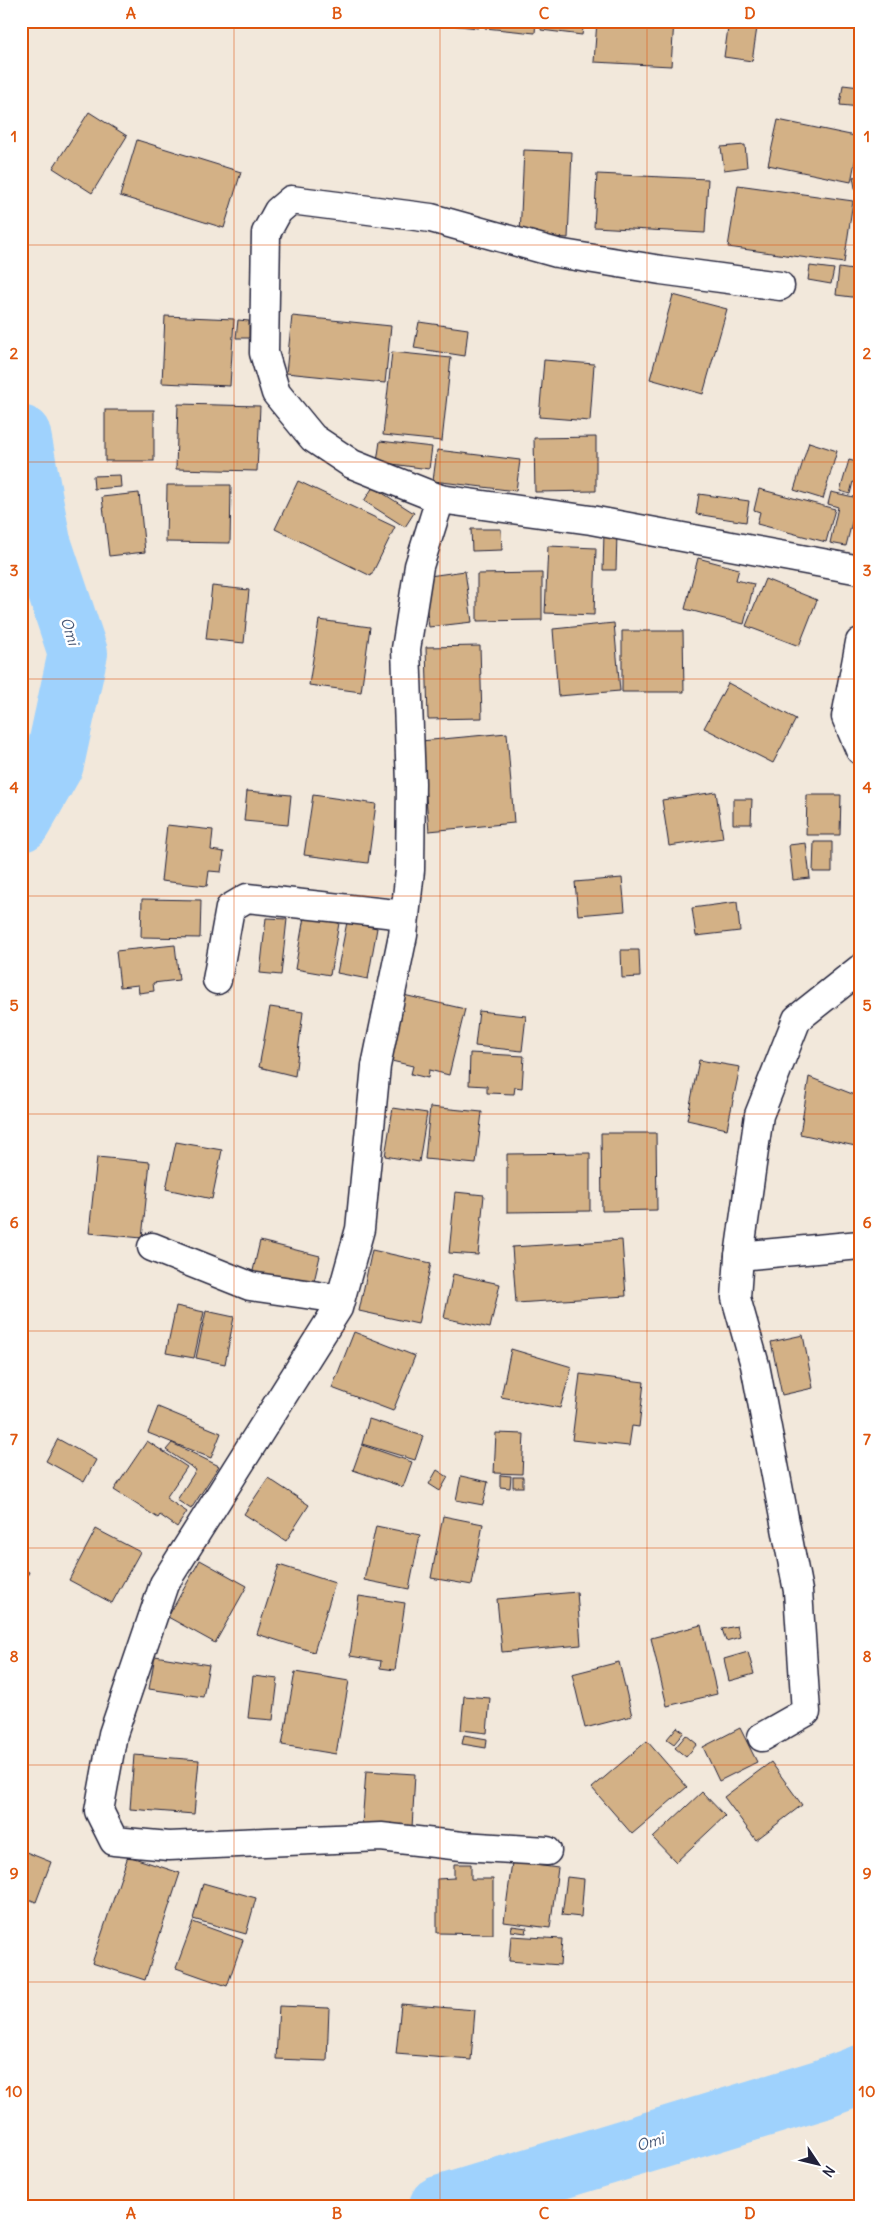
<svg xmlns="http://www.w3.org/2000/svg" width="881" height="2227" viewBox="0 0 881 2227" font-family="Delius,sans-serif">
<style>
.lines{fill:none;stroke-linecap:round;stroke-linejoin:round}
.river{stroke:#9fd2fd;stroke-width:60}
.building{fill:#d3b186;stroke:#22223b}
.minor-casing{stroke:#22223b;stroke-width:31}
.minor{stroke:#fff;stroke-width:28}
.grid{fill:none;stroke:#de560e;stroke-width:1;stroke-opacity:0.55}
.labels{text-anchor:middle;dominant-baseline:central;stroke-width:5;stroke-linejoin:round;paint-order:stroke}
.water-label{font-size:15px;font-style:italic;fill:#485775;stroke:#fff}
.neatline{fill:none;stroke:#de560e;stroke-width:2}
.grid-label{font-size:16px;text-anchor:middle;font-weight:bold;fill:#de560e}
</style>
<rect width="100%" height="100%" fill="#f2e8db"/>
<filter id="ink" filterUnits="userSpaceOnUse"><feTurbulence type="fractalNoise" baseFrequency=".02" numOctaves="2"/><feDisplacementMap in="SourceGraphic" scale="10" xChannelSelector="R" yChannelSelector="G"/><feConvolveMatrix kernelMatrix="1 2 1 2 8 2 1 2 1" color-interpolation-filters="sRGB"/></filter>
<g filter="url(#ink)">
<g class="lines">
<g class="river">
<path d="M 21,435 L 41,542 L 78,653 L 54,764 L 21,822"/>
<path d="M 439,2206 L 820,2090 L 860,2075"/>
</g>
</g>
<g class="building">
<path d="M 441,21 L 478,21 L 478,28 L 441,24 Z"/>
<path d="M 486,21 L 536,21 L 535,33 L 485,28 Z"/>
<path d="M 542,21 L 584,21 L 582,35 L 541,30 Z"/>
<path d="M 597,21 L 674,21 L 671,66 L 594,62 Z"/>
<path d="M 729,21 L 758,21 L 752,61 L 724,57 Z"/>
<path d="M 843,85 L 860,87 L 860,107 L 840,105 Z"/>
<path d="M 89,112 L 127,136 L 92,193 L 53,168 Z"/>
<path d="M 778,120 L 860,137 L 851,182 L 768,165 Z"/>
<path d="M 137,140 L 241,172 L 224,228 L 120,196 Z"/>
<path d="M 745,145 L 747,167 L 724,170 L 721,147 Z"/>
<path d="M 524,150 L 572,152 L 568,238 L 553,237 L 553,244 L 520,235 Z"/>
<path d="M 597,174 L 708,179 L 705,233 L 594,227 Z"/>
<path d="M 860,176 L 860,192 L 856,193 L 853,177 Z"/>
<path d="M 738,185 L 853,201 L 844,263 L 728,247 Z"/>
<path d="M 810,266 L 834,269 L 831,284 L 808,280 Z"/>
<path d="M 839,268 L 860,271 L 860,298 L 836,295 Z"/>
<path d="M 673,295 L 727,309 L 703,394 L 650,379 Z"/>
<path d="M 165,316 L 234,319 L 230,386 L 162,383 Z"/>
<path d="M 292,316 L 391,326 L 385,383 L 286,373 Z"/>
<path d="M 238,320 L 249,321 L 249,338 L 236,338 Z"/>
<path d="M 419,322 L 468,329 L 465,356 L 414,348 Z"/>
<path d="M 392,352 L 451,358 L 442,441 L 383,435 Z"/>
<path d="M 544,360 L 594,364 L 590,421 L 539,417 Z"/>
<path d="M 178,404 L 260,406 L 257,471 L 176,469 Z"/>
<rect x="105" y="410" width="49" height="51"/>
<path d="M 596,437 L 596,491 L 535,492 L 534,438 Z"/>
<path d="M 380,441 L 432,447 L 429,469 L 377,462 Z"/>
<path d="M 809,442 L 837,451 L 823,499 L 794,490 Z"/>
<path d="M 437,450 L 520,460 L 516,491 L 433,481 Z"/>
<path d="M 849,460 L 860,463 L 857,483 L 853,482 L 850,494 L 840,491 Z"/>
<path d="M 120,475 L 121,487 L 94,489 L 93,476 Z"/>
<path d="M 298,481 L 395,527 L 371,576 L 275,529 Z"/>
<path d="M 167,485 L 231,485 L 230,543 L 166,542 Z"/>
<path d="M 373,487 L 414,513 L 405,527 L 364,501 Z"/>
<path d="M 759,489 L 835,509 L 826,542 L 757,524 L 760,512 L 754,510 Z"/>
<path d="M 831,492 L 858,498 L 846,546 L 830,543 L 838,507 L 828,504 Z"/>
<path d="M 139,493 L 145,552 L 109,556 L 102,497 Z"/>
<path d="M 699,494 L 749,501 L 746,522 L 696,514 Z"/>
<path d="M 471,529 L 501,529 L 502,550 L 472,551 Z"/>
<path d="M 604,532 L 617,533 L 616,570 L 603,570 Z"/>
<path d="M 548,546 L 596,548 L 594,615 L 545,613 Z"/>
<path d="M 698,558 L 739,569 L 736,580 L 754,584 L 744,624 L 685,609 Z"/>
<path d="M 465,571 L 472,622 L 429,627 L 422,577 Z"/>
<path d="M 542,573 L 542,620 L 477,621 L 477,574 Z"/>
<path d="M 765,579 L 817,600 L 799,646 L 746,626 Z"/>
<path d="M 212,586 L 249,590 L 244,643 L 206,639 Z"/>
<path d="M 319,620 L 370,627 L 361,692 L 309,685 Z"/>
<path d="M 614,623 L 620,691 L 558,696 L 553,629 Z"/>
<path d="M 622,631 L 683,631 L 684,692 L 622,692 Z"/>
<path d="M 480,646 L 482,718 L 428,719 L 426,647 Z"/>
<path d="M 728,683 L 796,719 L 773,763 L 704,728 Z"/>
<path d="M 507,733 L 514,823 L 429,831 L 421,741 Z"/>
<path d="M 247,791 L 291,795 L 288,825 L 244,821 Z"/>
<path d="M 716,792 L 723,838 L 669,846 L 662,800 Z"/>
<path d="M 313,795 L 376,804 L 368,863 L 304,855 Z"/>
<path d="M 807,795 L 841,795 L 840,835 L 806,835 Z"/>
<path d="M 733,799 L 752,799 L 751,824 L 733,824 Z"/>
<path d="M 167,825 L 213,830 L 211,850 L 224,852 L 221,872 L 209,871 L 207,886 L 161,881 Z"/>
<path d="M 814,842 L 832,842 L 832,872 L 813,872 Z"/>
<path d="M 806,843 L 810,878 L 793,880 L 789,845 Z"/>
<path d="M 622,878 L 625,911 L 578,915 L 575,882 Z"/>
<path d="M 142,899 L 201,900 L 200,938 L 141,937 Z"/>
<path d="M 737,902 L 740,931 L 696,936 L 692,908 Z"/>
<path d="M 304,917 L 339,923 L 330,975 L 295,969 Z"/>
<path d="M 266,918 L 287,919 L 281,975 L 260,973 Z"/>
<path d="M 347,922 L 377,928 L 368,979 L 337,973 Z"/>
<path d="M 175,945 L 179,980 L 153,983 L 154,991 L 139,993 L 138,985 L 120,987 L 116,951 Z"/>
<path d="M 621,950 L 639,950 L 640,977 L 622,978 Z"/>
<path d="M 399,994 L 465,1009 L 449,1075 L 429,1070 L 428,1078 L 411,1074 L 413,1066 L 383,1059 Z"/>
<path d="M 270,1007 L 303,1012 L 295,1076 L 259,1067 Z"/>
<path d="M 479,1011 L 526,1016 L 522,1051 L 475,1046 Z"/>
<path d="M 470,1053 L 524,1056 L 522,1088 L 515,1087 L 514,1094 L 487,1093 L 487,1086 L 469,1085 Z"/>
<path d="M 699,1060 L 740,1067 L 727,1129 L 687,1120 Z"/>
<path d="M 809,1077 L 860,1097 L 860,1147 L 800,1134 Z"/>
<path d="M 430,1107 L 482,1112 L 476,1164 L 425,1159 Z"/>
<path d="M 393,1108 L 427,1113 L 419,1162 L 385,1156 Z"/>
<path d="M 601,1133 L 656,1133 L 657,1210 L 602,1211 Z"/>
<path d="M 176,1142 L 222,1150 L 212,1199 L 166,1189 Z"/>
<path d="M 590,1153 L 590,1211 L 507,1212 L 507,1154 Z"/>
<path d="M 97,1157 L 150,1162 L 142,1238 L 89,1233 Z"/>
<path d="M 455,1192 L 484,1195 L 478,1255 L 449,1253 Z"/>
<path d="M 622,1240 L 626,1296 L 516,1303 L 512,1247 Z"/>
<path d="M 260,1241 L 320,1256 L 312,1290 L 252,1275 Z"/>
<path d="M 372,1250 L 431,1263 L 418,1324 L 359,1311 Z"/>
<path d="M 453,1274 L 500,1284 L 490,1328 L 444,1318 Z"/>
<path d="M 176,1306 L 204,1312 L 194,1358 L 166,1353 Z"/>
<path d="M 206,1311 L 234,1317 L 225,1364 L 196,1358 Z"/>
<path d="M 354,1332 L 415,1356 L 393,1411 L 332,1388 Z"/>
<path d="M 803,1335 L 813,1388 L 782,1395 L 771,1342 Z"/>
<path d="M 511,1349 L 572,1367 L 560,1408 L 501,1397 Z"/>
<path d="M 580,1374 L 644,1382 L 639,1427 L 632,1426 L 629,1446 L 572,1440 Z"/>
<path d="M 158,1407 L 221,1433 L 211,1458 L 148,1433 Z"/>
<path d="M 369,1419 L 423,1436 L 415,1460 L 362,1444 Z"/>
<path d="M 496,1433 L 524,1434 L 522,1474 L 494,1473 Z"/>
<path d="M 58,1439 L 96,1460 L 84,1482 L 46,1461 Z"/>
<path d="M 147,1441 L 187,1467 L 166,1498 L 187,1512 L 177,1527 L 160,1515 L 158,1518 L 114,1490 Z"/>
<path d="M 172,1443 L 219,1466 L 191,1509 L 177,1500 L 196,1470 L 166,1450 Z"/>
<path d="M 362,1445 L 412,1462 L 403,1487 L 353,1470 Z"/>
<path d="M 437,1470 L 448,1477 L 440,1491 L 429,1484 Z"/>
<path d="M 500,1475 L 511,1476 L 510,1488 L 500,1487 Z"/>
<path d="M 461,1476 L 488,1482 L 483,1505 L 456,1500 Z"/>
<rect x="513" y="1477" width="10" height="10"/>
<path d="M 268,1478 L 309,1505 L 286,1541 L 244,1514 Z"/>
<path d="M 443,1516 L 483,1524 L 472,1585 L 431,1578 Z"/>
<path d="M 376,1526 L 420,1535 L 409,1589 L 364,1580 Z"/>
<path d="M 96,1529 L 140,1552 L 112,1603 L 69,1580 Z"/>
<path d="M 200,1560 L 247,1586 L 215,1643 L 168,1617 Z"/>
<path d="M 279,1565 L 335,1583 L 314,1652 L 257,1634 Z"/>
<path d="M 21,1568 L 29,1572 L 21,1588 Z"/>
<path d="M 577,1592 L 581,1645 L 502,1652 L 497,1599 Z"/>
<path d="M 359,1596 L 405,1603 L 395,1670 L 380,1668 L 381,1661 L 350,1656 Z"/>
<path d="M 701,1625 L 717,1694 L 667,1706 L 651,1638 Z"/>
<path d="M 737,1626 L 740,1637 L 726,1641 L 722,1629 Z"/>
<path d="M 748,1652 L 754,1674 L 729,1681 L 724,1659 Z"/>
<path d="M 155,1656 L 209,1665 L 203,1697 L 149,1689 Z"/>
<path d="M 619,1662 L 632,1716 L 585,1728 L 572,1674 Z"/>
<path d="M 295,1672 L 349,1681 L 336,1754 L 282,1745 Z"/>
<path d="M 253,1676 L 278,1679 L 273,1720 L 248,1718 Z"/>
<path d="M 464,1696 L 490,1698 L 487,1733 L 461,1730 Z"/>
<path d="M 677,1727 L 684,1732 L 674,1744 L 667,1739 Z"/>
<path d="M 740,1728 L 757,1762 L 719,1781 L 703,1747 Z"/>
<path d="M 464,1735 L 487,1739 L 486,1748 L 462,1744 Z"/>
<path d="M 686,1735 L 697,1744 L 686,1757 L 675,1748 Z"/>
<path d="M 647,1741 L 687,1787 L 632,1834 L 592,1788 Z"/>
<path d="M 134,1755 L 199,1760 L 194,1814 L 130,1809 Z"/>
<path d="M 771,1762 L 802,1805 L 756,1840 L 724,1797 Z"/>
<path d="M 366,1771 L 415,1774 L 412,1828 L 362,1825 Z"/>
<path d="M 702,1792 L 725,1816 L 676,1862 L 653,1838 Z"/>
<path d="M 21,1850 L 51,1862 L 36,1902 L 21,1896 Z"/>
<path d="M 128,1856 L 180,1873 L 145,1980 L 92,1963 Z"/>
<path d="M 512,1862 L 558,1868 L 550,1928 L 504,1922 Z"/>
<path d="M 454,1864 L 471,1864 L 471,1879 L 493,1879 L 493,1934 L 437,1933 L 437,1879 L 454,1878 Z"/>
<path d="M 567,1877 L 584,1879 L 581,1917 L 562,1915 Z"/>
<path d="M 203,1883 L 256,1898 L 246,1934 L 193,1919 Z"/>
<path d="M 193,1922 L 243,1940 L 227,1986 L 176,1968 Z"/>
<path d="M 512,1926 L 527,1928 L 526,1933 L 511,1931 Z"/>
<path d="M 511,1936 L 562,1939 L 560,1965 L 509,1961 Z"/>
<path d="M 401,2004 L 475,2010 L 471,2060 L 396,2054 Z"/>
<path d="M 279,2006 L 329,2008 L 327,2061 L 276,2059 Z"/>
</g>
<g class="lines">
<defs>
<g id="minor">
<path d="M 440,499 L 352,464 L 313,438 L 276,393 L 264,353 L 266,233 L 278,211 L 291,200 L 431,218 L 557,253 L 661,270 L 780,286"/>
<path d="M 860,642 L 846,717 L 860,750"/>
<path d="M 217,980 L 230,908 L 247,898 L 405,915"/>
<path d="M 152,1247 L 250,1286 L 340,1299"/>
<path d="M 739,1256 L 860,1245"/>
<path d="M 762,1737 L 806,1712 L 798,1591 L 755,1365 L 736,1298 L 739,1256 L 759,1115 L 797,1019 L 860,969"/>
<path d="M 547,1851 L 462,1846 L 381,1837 L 169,1846 L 114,1841 L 99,1811 L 113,1734 L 164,1584 L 338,1308 L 360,1229 L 376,1066 L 403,935 L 410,870 L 411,783 L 406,649 L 419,566 L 440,499 L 591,520 L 860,570"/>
</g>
</defs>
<use href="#minor" class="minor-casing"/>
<use href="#minor" class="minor"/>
</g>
</g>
<path class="grid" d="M 234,21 L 234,2206M 440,21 L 440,2206M 647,21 L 647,2206M 21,245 L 860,245M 21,462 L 860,462M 21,679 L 860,679M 21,896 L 860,896M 21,1114 L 860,1114M 21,1331 L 860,1331M 21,1548 L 860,1548M 21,1765 L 860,1765M 21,1982 L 860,1982"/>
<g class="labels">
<g class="water-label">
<text transform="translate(70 631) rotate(72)">Omi</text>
<text transform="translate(650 2142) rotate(-17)">Omi</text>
</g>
</g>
<rect width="881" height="2227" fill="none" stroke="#fff" stroke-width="55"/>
<g transform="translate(818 2164) rotate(125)" stroke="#ffffff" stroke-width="4" paint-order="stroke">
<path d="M0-4L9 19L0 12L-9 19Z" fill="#22223b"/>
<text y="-8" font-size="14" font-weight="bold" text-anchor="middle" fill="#22223b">N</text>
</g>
<rect x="28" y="28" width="826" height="2172" class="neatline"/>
<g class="grid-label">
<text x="131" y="19">A</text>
<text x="337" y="19">B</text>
<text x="544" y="19">C</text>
<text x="750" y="19">D</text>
<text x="14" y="142">1</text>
<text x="867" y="142">1</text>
<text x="14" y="359">2</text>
<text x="867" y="359">2</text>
<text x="14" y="576">3</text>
<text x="867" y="576">3</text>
<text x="14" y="793">4</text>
<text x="867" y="793">4</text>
<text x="14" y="1011">5</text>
<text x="867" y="1011">5</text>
<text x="14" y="1228">6</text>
<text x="867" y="1228">6</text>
<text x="14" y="1445">7</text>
<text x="867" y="1445">7</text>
<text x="14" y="1662">8</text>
<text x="867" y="1662">8</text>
<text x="14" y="1879">9</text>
<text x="867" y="1879">9</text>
<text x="14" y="2097">10</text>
<text x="867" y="2097">10</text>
<text x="131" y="2219">A</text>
<text x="337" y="2219">B</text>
<text x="544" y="2219">C</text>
<text x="750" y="2219">D</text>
</g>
</svg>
